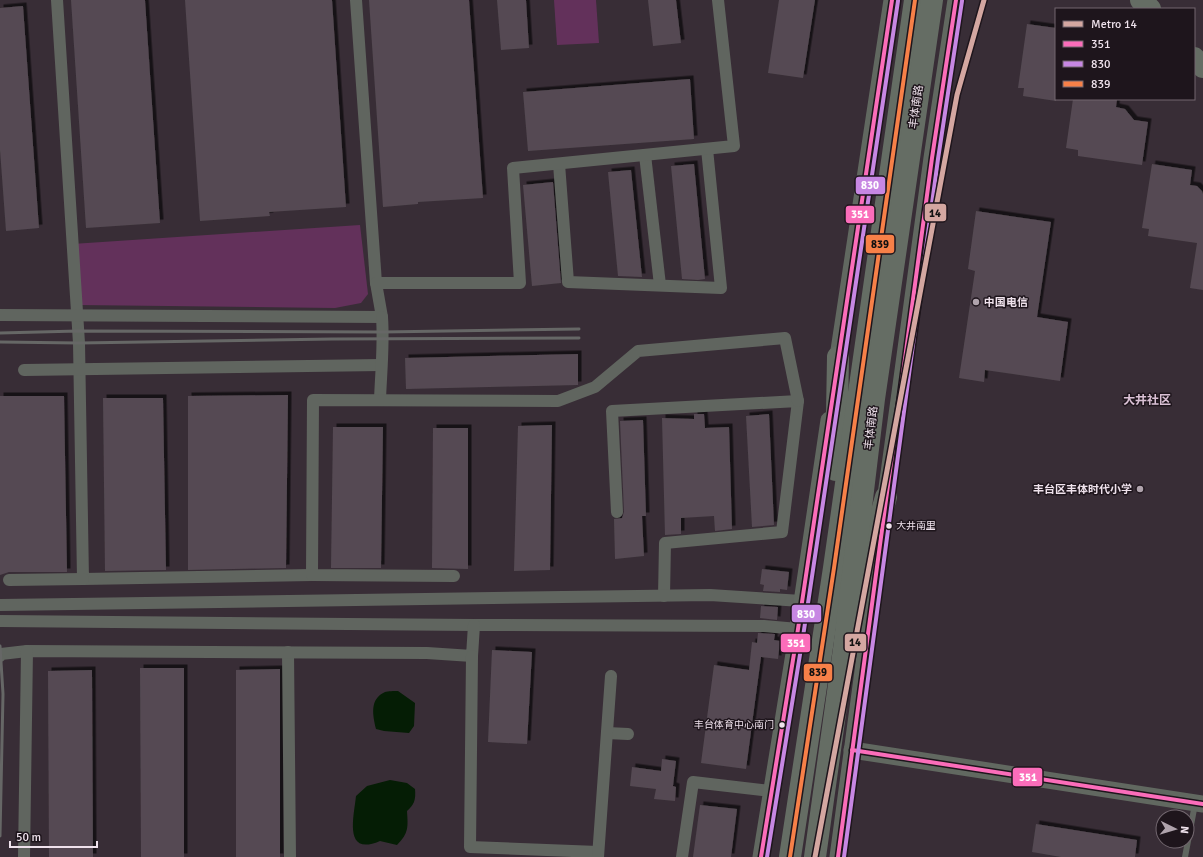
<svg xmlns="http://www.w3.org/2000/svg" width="1203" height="857" viewBox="0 0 1203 857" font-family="Signika,'Noto Sans SC',sans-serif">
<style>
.green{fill:#63315b}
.water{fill:#051d05}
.building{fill:#544a52;filter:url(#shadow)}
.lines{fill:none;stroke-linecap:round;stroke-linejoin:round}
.lane{stroke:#60655f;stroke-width:6}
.street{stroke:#60655f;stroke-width:12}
.secondary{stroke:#616860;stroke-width:17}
.highway{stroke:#656d64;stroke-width:22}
.rail{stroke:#666766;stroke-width:3}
.bus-1-casing{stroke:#1e151c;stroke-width:7}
.bus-2-casing{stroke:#1e151c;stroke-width:7}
.bus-3-casing{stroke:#1e151c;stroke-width:7}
.bus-1{stroke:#fb6dba;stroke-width:4}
.bus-2{stroke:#c787e3;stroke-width:4}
.bus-3{stroke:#f78048;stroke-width:4}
.metro-1-casing{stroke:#1e151c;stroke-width:8}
.metro-1{stroke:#d4a7a1;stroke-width:5}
.poi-dot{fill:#afa3ac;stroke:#1e151c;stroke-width:1.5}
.bus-dot{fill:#efe2ec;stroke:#1e151c;stroke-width:1.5}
.labels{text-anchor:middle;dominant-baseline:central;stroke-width:3;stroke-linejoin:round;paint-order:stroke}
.bus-label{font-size:10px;fill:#efe2ec;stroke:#1e151c;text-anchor:start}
.street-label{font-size:11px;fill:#efe2ec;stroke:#1e151c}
.poi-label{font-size:11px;font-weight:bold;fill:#efe2ec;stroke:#1e151c;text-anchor:start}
.neighbourhood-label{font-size:12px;font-weight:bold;fill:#d9c0d4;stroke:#1e151c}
.line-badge{stroke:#1e151c;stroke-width:1.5}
.badge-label{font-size:11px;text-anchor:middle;font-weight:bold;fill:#fff}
.pale-badge-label{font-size:11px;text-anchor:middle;font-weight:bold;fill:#111}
</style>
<defs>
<filter id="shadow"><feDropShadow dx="3.5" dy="-3.5" stdDeviation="0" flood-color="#0009"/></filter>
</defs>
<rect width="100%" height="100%" fill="#382d36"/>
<g class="green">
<path d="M 554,0 L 596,0 L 599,43 L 557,45 Z"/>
<path d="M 360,225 L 368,294 L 361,303 L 335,308 L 78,305 L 72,244 Z"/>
</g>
<g class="water">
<path d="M 398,691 L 415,703 L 414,726 L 409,733 L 384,731 L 376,729 C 373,716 369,699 385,692 C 388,691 394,691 398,691 Z"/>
<path d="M 390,780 L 407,783 L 415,789 C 416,800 414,805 407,811 C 408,827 409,833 397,845 L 380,841 C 343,857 354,816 356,796 L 367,786 Z"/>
</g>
<g class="building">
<path d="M 71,0 L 145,0 L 160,223 L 86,228 Z"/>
<path d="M 185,0 L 332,0 L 346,207 L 269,212 L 270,216 L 200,221 Z"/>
<path d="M 369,0 L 469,0 L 483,198 L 418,202 L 418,204 L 383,207 Z"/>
<path d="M 497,0 L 526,0 L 529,48 L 501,50 Z"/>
<path d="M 648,0 L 676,0 L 681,43 L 653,46 Z"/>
<path d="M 779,0 L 815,0 L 803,78 L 768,73 Z"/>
<path d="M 23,6 L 39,228 L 6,231 L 0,150 L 0,8 Z"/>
<path d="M 1027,24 L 1056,28 L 1056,101 L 1023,96 L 1024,88 L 1018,88 Z"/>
<path d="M 690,79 L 694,139 L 528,151 L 523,92 Z"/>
<path d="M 1073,99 L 1117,99 L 1116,107 L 1125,109 L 1134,120 L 1148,122 L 1142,165 L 1078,156 L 1078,150 L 1066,148 Z"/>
<path d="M 694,164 L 705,279 L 698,280 L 682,279 L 671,166 Z"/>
<path d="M 1152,164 L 1192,170 L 1190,185 L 1197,186 L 1202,191 L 1203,194 L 1203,290 L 1190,288 L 1197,243 L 1148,236 L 1149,229 L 1142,228 Z"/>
<path d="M 631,170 L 642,277 L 618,276 L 608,172 Z"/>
<path d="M 553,182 L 561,283 L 532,286 L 523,185 Z"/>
<path d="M 976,211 L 1051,222 L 1037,317 L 1068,322 L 1060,381 L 985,370 L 984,382 L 959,378 L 975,271 L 968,269 Z"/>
<path d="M 578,354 L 578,385 L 406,389 L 405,358 Z"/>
<path d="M 288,395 L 286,568 L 188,570 L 188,396 Z"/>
<path d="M 0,396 L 64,396 L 67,572 L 9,572 L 0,575 Z"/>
<path d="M 103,398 L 163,398 L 166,570 L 105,571 Z"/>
<path d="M 694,414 L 704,414 L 705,428 L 729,427 L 732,529 L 715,531 L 714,516 L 681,518 L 681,534 L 665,535 L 662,418 L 694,419 Z"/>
<path d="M 769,414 L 774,525 L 752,527 L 746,416 Z"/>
<path d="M 643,420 L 646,516 L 642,516 L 644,556 L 615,559 L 614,519 L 622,518 L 624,512 L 620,421 Z"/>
<path d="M 552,425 L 550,570 L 514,571 L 518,426 Z"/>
<path d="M 333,427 L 383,427 L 381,568 L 331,568 Z"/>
<path d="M 433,428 L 468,428 L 468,569 L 432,568 Z"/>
<path d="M 762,569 L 789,572 L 787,590 L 780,589 L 780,592 L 763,591 L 764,585 L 760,584 Z"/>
<path d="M 761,606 L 778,607 L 777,620 L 760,618 Z"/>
<path d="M 758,633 L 775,634 L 774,640 L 780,641 L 778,659 L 761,657 L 746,769 L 701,763 L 714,665 L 749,670 L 752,642 L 757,643 Z"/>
<path d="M 492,650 L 532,652 L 527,744 L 488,742 Z"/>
<path d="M 140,668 L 184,668 L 184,857 L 141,857 Z"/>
<path d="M 280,669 L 280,857 L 236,857 L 236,670 Z"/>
<path d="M 92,670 L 93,857 L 49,857 L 48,671 Z"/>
<path d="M 662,759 L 676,761 L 673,786 L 676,787 L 675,801 L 654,799 L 656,789 L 630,786 L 632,767 L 661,771 Z"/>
<path d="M 700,805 L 737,809 L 731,857 L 693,857 Z"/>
<path d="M 1036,824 L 1137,840 L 1135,857 L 1061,857 L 1032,852 Z"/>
</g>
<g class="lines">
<path class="lane" d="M 1185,857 L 1195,804"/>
<g class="street">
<path d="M 57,0 L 79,343 L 83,579 L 312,575"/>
<path d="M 356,0 L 376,283"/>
<path d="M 645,155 L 660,285"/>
<path d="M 559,164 L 568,282 L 721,288 L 707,149"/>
<path d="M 0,315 L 382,317 L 376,283 L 520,283 L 513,168 L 734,146 L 718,0"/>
<path d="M 24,370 L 381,365"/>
<path d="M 380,400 C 381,372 384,345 382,317"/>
<path d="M 617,512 L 612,411 L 798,401 L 782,532 L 665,543 L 664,596"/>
<path d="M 454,576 L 312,575 L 313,400 L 558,401 L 595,387 L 638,351 L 785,338 L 798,401"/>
<path d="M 9,580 L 83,579"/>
<path d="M 0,605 L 710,595 L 802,601"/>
<path d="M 0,621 L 474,625 L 764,626 L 798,629"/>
<path d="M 288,652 L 290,857"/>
<path d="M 0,656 L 1,654 L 27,651 L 427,653 L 472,656 L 474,625"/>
<path d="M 472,656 L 470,847 L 598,852"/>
<path d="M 607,733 L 628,734"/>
<path d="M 24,857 L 27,651"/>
<path d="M 598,857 L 611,676"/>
<path d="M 682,857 L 693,782 L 771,791"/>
</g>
<g class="secondary">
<path d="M 836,370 L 892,0"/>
<path d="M 884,510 L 932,158 L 956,0"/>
<path d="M 852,750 L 1203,804"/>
<path d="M 761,857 L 798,629 L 829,420"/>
<path d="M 838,857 L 879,552"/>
</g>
<g class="highway">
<path d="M 1141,0 L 1150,9"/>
<path d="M 1194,58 L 1203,67"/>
<path d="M 836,470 L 838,357"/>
<path d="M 863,578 L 886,497"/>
<path d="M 790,857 L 834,568 L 915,0"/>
<path d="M 815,857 L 844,649 L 874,399 L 932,0"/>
</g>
<g class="rail">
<path d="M 0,333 L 78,331 L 383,332 L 579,329"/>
<path d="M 0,342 L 79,343 L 332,339 L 579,338"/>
<path d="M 0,646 L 3,694 L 0,836"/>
</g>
<defs>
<g id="bus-1">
<path d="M 852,750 L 1203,804"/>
<path d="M 761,857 L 798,629 L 892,0"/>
<path d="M 838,857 L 932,158 L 956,0"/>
</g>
<g id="bus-2">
<path d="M 767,857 L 804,630 L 898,1"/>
<path d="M 844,857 L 938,159 L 962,1"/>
</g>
<path id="bus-3" d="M 790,857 L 834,568 L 915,0"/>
</defs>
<use href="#bus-1" class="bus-1-casing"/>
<use href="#bus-2" class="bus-2-casing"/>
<use href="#bus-3" class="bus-3-casing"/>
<use href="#bus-1" class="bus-1"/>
<use href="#bus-2" class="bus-2"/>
<use href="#bus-3" class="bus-3"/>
<defs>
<path id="metro-1" d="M 815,857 L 957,95 L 984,0"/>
</defs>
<use href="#metro-1" class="metro-1-casing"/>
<use href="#metro-1" class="metro-1"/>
</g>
<g class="poi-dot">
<circle cx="976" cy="302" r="4"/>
<circle cx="1140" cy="489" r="4"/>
</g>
<g class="bus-dot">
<circle cx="889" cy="526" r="3.5"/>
<circle cx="782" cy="725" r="3.5"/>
</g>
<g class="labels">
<g class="bus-label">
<text x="896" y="526">大井南里</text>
<text x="774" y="725" text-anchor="end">丰台体育中心南门</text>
</g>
<g class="street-label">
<text transform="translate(916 107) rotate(-82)">丰体南路</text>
<text transform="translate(871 428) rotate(-83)">丰体南路</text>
</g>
<g class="poi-label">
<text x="984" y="302">中国电信</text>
<text x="1132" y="489" text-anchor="end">丰台区丰体时代小学</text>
</g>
<g class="neighbourhood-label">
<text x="1147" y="400">大井社区</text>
</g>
</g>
<g class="line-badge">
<rect x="855" y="176" width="31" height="19" rx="4" fill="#c787e3"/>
<rect x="924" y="203" width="23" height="19" rx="4" fill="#d4a7a1"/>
<rect x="845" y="205" width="30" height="19" rx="4" fill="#fb6dba"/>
<rect x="865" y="234" width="30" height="20" rx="4" fill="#f78048"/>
<rect x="791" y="604" width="31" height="19" rx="4" fill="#c787e3"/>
<rect x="844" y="633" width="23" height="19" rx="4" fill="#d4a7a1"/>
<rect x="780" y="633" width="31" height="20" rx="4" fill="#fb6dba"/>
<rect x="803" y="663" width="30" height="19" rx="4" fill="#f78048"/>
<rect x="1012" y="767" width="31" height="20" rx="4" fill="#fb6dba"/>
</g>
<g class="badge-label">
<text x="870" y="189">830</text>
<text x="860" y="218">351</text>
<text x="806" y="618">830</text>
<text x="796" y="647">351</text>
<text x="1028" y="781">351</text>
</g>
<g class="pale-badge-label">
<text x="935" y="217">14</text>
<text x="880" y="248">839</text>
<text x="855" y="646">14</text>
<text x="818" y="676">839</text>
</g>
<rect x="1055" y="8" width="140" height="92" fill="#1e151c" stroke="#72676f"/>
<rect x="1063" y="21" width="20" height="6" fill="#d4a7a1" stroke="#72676f"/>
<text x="1091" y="28" font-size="12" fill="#efe2ec">Metro 14</text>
<rect x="1063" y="41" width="20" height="6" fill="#fb6dba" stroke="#72676f"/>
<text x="1091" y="48" font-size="12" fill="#efe2ec">351</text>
<rect x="1063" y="61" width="20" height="6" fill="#c787e3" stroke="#72676f"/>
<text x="1091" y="68" font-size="12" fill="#efe2ec">830</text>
<rect x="1063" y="81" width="20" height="6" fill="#f78048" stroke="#72676f"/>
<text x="1091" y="88" font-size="12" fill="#efe2ec">839</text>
<g transform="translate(1175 829) rotate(95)"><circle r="19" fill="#1e151c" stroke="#72676f"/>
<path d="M0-3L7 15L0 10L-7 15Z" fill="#afa3ac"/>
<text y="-6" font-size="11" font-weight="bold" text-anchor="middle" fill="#efe2ec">N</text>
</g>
<path d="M10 841v6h87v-6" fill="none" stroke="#efe2ec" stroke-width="2"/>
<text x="16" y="841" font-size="12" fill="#efe2ec" stroke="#1e151c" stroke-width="3" paint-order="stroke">50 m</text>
</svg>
